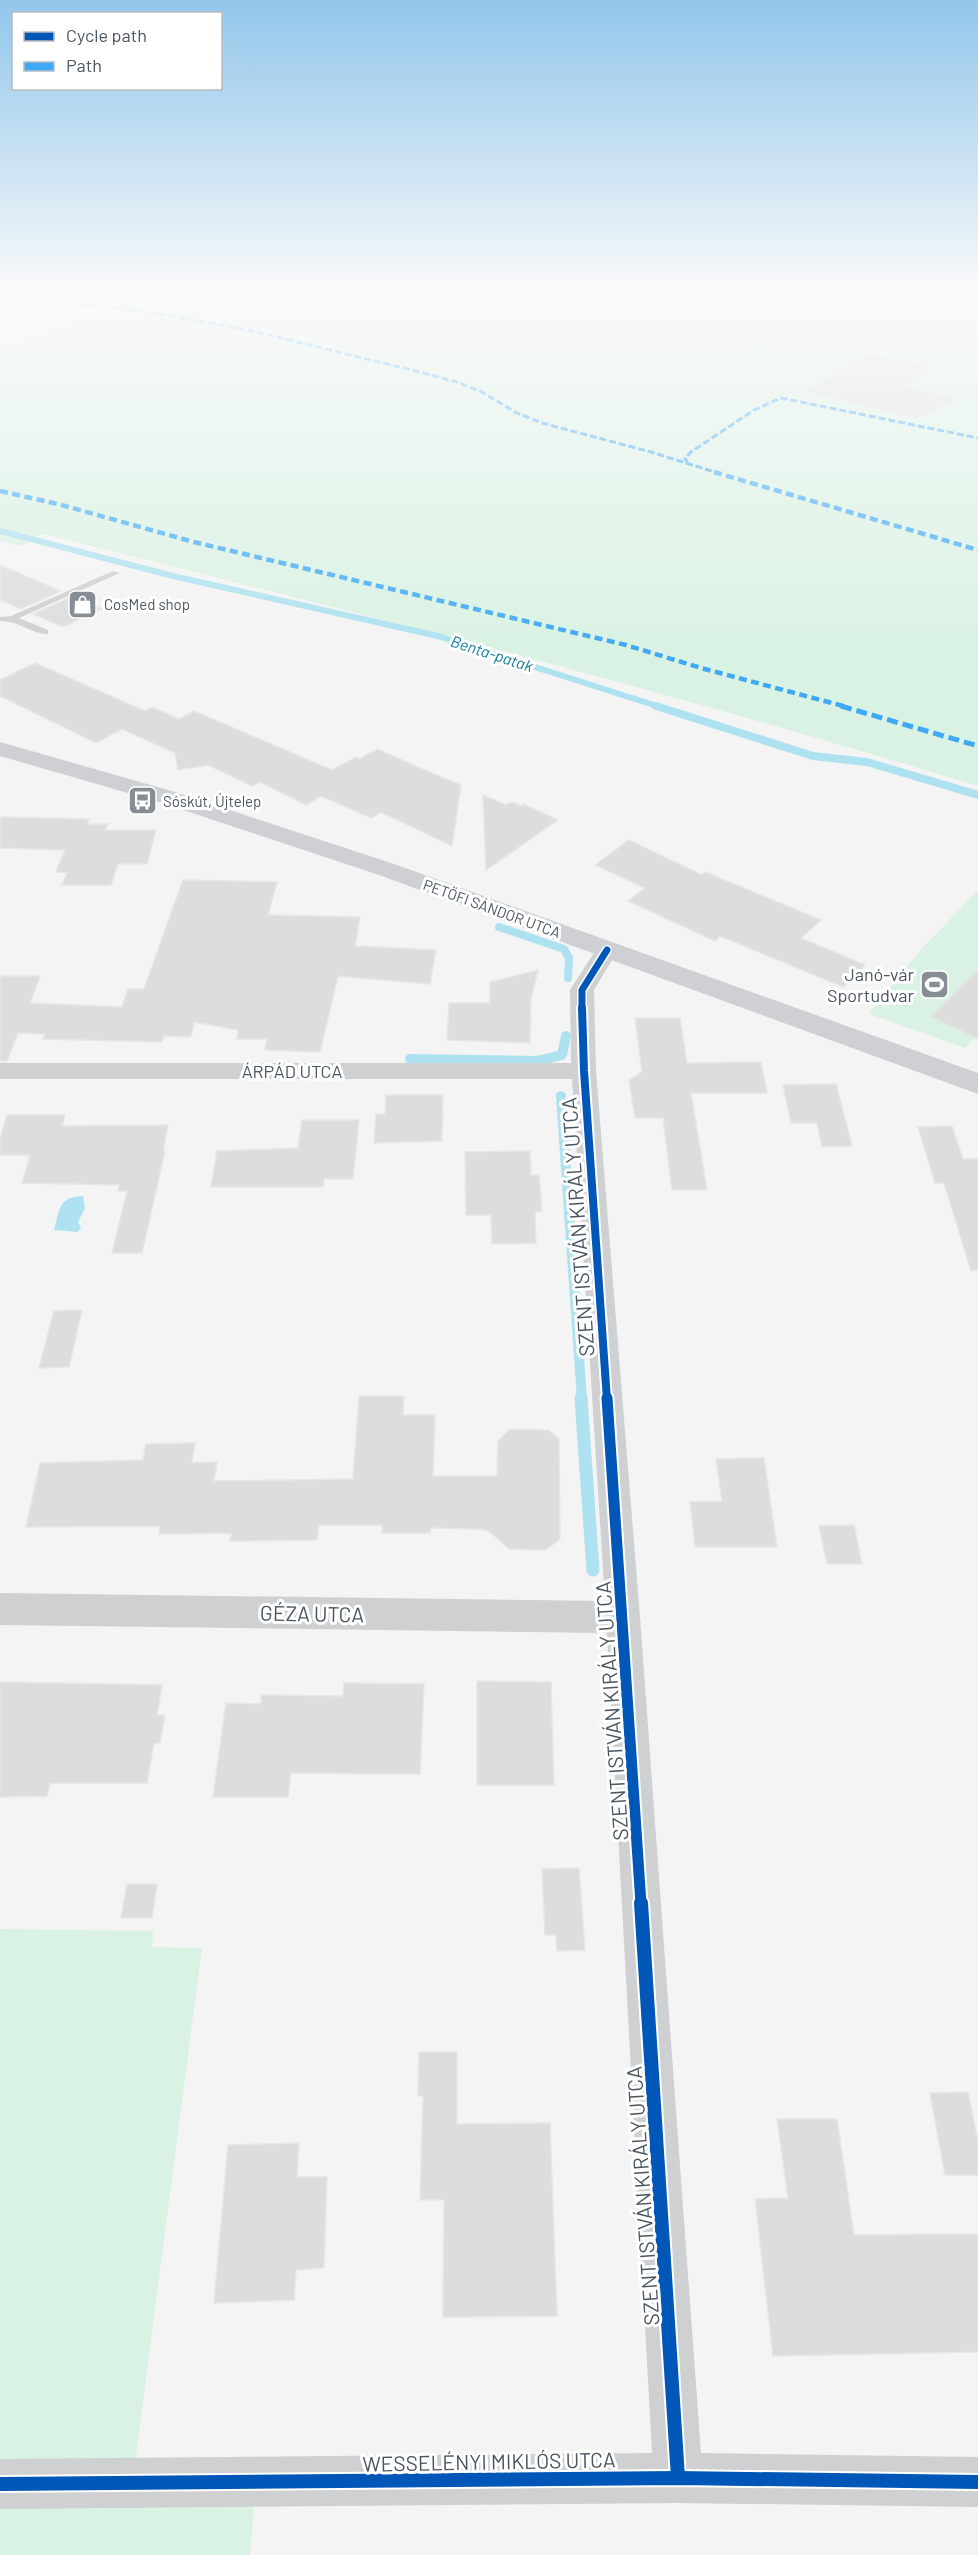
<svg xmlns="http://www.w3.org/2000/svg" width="978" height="2555" viewBox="0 0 978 2555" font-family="Barlow,sans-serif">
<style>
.green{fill:#d9f2e3}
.water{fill:#aee2f0}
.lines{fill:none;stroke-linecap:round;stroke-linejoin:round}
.stream-far3{stroke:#aee2f0;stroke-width:6}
.stream-far2{stroke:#aee2f0;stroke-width:8}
.stream-far1{stroke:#aee2f0;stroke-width:10}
.stream{stroke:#aee2f0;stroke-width:13}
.building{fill:#ddddde;stroke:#e5e6e7;stroke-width:1.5}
.service{fill:#ced0d2;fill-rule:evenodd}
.minor{fill:#ced0d2;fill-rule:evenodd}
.secondary{fill:#ced0d4;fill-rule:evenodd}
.quiet-far2{stroke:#3fa9f5;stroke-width:3;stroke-dasharray:7 3;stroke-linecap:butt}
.quiet-far1{stroke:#3fa9f5;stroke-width:4.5;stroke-dasharray:8 4.5;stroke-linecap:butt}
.quiet{stroke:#3fa9f5;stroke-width:5;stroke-dasharray:11 5;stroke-linecap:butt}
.cycleway-far3-casing{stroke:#fff;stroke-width:10}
.cycleway-far2-casing{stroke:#fff;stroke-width:12}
.cycleway-far1-casing{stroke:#fff;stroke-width:15}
.cycleway-casing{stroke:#fff;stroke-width:18}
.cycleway-far3{stroke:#0057b8;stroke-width:7}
.cycleway-far2{stroke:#0057b8;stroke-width:8}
.cycleway-far1{stroke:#0057b8;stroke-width:11}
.cycleway{stroke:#0057b8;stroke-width:14}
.labels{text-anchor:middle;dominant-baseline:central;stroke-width:6;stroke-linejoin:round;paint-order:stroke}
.far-poi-label{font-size:15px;fill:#4a5661;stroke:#fff;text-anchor:start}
.far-street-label{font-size:15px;fill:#4a5661;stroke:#fff}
.far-water-label{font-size:16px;font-style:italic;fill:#0c7c9b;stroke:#fff}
.poi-label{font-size:18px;fill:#4a5661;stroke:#fff;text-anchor:end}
.street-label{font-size:18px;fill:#4a5661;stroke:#fff}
.near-street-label{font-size:21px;fill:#4a5661;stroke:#fff}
</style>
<rect width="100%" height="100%" fill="#f4f4f4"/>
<g class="green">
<path d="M 112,291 L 978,291 L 978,786 C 669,691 356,612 43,534 L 20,546 L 0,541 L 0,347 L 135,296 Z"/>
<path d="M 978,890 L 978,1034 L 965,1048 L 869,1014 L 916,955 Z"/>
<path d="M 0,1929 L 153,1931 L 152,1947 L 202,1948 L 135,2463 L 0,2467 Z"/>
<path d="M 256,2481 L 250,2555 L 0,2555 L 0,2484 Z"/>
</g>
<path class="water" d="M 83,1196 L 85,1208 L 78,1222 L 81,1227 L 78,1232 L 54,1230 C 60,1209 58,1197 83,1196 Z"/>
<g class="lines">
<path class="stream-far3" d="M 0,531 L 173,576 L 438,636 L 660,707"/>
<g class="stream-far2">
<path d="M 656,706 L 813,756 L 867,762 L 978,795"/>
<path d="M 499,927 L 564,949 L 569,958 L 568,978"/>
</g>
<g class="stream-far1">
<path d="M 410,1059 L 537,1061 L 562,1055 L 566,1036"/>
<path d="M 561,1096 L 582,1400"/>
</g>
<path class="stream" d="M 581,1398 L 593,1570"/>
</g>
<g class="building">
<path d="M 871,354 L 933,367 L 904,385 L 957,398 L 918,419 L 803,392 Z"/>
<path d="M 0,565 L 61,591 L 21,609 L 0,600 Z"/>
<path d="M 73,596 L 102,609 L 63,627 L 33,614 Z"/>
<path d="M 35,663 L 145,711 L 152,707 L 179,719 L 194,711 L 332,770 L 356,757 L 360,759 L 377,749 L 427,771 L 461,785 L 452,846 L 381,812 L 371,818 L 321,796 L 306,805 L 260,782 L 252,786 L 208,765 L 178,770 L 175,753 L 122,729 L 96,743 L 0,696 L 0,680 Z"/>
<path d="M 483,795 L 506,805 L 512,802 L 521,806 L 524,804 L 558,820 L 486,870 Z"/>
<path d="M 0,817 L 89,819 L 87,824 L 108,824 L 105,830 L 156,830 L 147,864 L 118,864 L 111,885 L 62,885 L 67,873 L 56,872 L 65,850 L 0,848 Z"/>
<path d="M 629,840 L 702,875 L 705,872 L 821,920 L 801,938 L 865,965 L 843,987 L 720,936 L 715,941 L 628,901 L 645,888 L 595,865 Z"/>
<path d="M 183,880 L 277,882 L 268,915 L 360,917 L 355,946 L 436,950 L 430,984 L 338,976 L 320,1052 L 265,1050 L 267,1039 L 237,1039 L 238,1030 L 194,1022 L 191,1037 L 164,1036 L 162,1042 L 43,1039 L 45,1034 L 18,1033 L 7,1061 L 0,1061 L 0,976 L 40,976 L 30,1003 L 122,1007 L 128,989 L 144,989 Z"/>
<path d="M 538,970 L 531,999 L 530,1043 L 447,1040 L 449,1003 L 490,1003 L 490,982 Z"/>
<path d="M 978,970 L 978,1039 L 931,1017 Z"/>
<path d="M 635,1018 L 680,1018 L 687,1063 L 761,1062 L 767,1093 L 691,1093 L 707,1190 L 672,1190 L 663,1118 L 635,1118 L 629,1080 L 642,1072 Z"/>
<path d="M 836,1084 L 846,1122 L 852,1146 L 822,1147 L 817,1123 L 791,1123 L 783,1085 Z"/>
<path d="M 386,1095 L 443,1095 L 442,1141 L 374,1143 L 376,1114 L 385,1114 Z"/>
<path d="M 7,1115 L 65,1115 L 62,1126 L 168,1125 L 163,1151 L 165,1151 L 142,1253 L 112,1253 L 127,1191 L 118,1191 L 119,1185 L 22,1183 L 30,1155 L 0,1155 L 0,1139 Z"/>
<path d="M 302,1120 L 359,1120 L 353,1179 L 324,1179 L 323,1187 L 211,1187 L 217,1151 L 298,1148 Z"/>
<path d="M 952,1126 L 963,1159 L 978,1159 L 978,1270 L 971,1271 L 944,1183 L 935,1183 L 918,1127 Z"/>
<path d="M 530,1151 L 531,1175 L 539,1175 L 542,1212 L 535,1212 L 536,1243 L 492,1244 L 491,1215 L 466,1215 L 465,1152 Z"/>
<path d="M 82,1310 L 69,1367 L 39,1368 L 54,1311 Z"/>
<path d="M 359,1396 L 404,1396 L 403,1415 L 435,1415 L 433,1476 L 497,1476 L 498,1441 L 510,1429 L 548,1430 L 559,1439 L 560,1539 L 546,1550 L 509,1549 L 489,1531 L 478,1529 L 431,1528 L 430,1533 L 382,1533 L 382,1525 L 319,1525 L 317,1540 L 230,1541 L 232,1533 L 159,1534 L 160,1526 L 26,1527 L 40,1463 L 143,1460 L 146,1444 L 195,1443 L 192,1463 L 217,1462 L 214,1481 L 353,1479 Z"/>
<path d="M 764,1458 L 777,1547 L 695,1547 L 690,1502 L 722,1501 L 716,1459 Z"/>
<path d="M 854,1525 L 862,1564 L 827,1564 L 819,1526 Z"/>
<path d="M 477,1681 L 551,1682 L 554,1785 L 477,1785 Z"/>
<path d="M 0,1682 L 162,1685 L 157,1715 L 165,1715 L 160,1743 L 154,1743 L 147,1783 L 50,1783 L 47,1796 L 0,1797 Z"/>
<path d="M 344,1683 L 424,1684 L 420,1774 L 291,1773 L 288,1797 L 213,1797 L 226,1703 L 261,1704 L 261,1695 L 343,1696 Z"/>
<path d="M 579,1868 L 585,1950 L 557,1951 L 556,1935 L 545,1935 L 542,1869 Z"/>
<path d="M 127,1884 L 157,1884 L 152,1918 L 121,1918 Z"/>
<path d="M 419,2052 L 457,2052 L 457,2124 L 550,2123 L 557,2316 L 443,2317 L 444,2200 L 420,2200 L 423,2096 L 418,2096 Z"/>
<path d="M 968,2092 L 978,2142 L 978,2175 L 945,2175 L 930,2093 Z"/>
<path d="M 777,2119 L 837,2119 L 854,2235 L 978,2234 L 978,2352 L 773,2356 L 755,2199 L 788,2198 Z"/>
<path d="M 299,2143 L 297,2177 L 327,2177 L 324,2268 L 296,2270 L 294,2300 L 214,2303 L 228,2145 Z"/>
</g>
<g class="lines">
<path class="service" d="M 113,571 L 120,573 L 19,618 L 48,630 L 48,634 C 31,634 18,620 0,621 L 0,617 L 11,616 Z"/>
<path class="minor" d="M 607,943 L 615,945 L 618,950 L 594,990 L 596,1071 L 640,1617 L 701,2453 L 978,2457 L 978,2507 L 678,2503 L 0,2509 L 0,2459 L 652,2453 L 607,1633 L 0,1625 L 0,1593 L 605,1601 L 572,1079 L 0,1079 L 0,1063 L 571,1063 L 570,990 L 599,945 Z"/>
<path class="secondary" d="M 0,742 L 175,792 L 397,865 L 978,1073 L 978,1094 L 379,875 L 159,802 L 0,756 Z"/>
<g class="quiet-far2">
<path d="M 0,296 L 142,311 L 248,330 L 416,371 L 457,382 L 482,392 L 517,413 L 542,423 L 651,452 L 718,473"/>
<path d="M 688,464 L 685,458 L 691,452 L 754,410 L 781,398 L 978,438"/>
</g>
<g class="quiet-far1">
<path d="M 714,472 L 978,550"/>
<path d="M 0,491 L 58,504 L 194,542 L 626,645 L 701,668 L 847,707"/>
</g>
<path class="quiet" d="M 841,706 L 978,746"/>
<defs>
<path id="cycleway-far3" d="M 582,1009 L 582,990 L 607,950"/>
<path id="cycleway-far2" d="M 582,1008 L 584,1071 L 607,1400"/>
<path id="cycleway-far1" d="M 607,1398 L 641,1904"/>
<g id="cycleway">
<path d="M 641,1903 L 678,2478"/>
<path d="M 0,2484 L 678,2478 L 978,2482"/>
</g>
</defs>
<use href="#cycleway-far3" class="cycleway-far3-casing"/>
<use href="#cycleway-far2" class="cycleway-far2-casing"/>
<use href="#cycleway-far1" class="cycleway-far1-casing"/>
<use href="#cycleway" class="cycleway-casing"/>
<use href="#cycleway-far3" class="cycleway-far3"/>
<use href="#cycleway-far2" class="cycleway-far2"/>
<use href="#cycleway-far1" class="cycleway-far1"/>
<use href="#cycleway" class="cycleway"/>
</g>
<linearGradient id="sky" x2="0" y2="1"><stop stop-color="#91c6eb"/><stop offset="0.45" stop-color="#fafafa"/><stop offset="1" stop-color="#fafafa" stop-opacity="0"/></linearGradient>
<rect width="978" height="649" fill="url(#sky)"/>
<defs>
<symbol id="shop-square" viewBox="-11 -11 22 22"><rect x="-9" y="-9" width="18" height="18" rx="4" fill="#868d94" stroke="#fff"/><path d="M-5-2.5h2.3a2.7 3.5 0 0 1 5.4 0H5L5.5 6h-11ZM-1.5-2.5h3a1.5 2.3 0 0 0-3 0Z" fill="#fff"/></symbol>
<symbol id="bus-square" viewBox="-11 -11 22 22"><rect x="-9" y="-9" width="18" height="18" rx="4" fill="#868d94" stroke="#fff"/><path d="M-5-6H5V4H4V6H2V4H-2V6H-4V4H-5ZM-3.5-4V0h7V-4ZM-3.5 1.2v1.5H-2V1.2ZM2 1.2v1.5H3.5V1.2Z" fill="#fff"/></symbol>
<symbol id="stadium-square" viewBox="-11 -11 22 22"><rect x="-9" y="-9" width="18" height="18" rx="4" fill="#868d94" stroke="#fff"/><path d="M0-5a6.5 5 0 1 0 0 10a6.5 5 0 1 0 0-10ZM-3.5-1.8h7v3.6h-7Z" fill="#fff"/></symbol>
</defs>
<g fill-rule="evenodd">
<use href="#shop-square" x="66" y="588" width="33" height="33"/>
<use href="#bus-square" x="126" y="784" width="33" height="33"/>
<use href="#stadium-square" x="918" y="968" width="33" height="33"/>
</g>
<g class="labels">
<g class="far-poi-label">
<text x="104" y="604">CosMed shop</text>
<text x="163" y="801">Sóskút, Újtelep</text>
</g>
<g class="far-street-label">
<text transform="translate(492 908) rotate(20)">PETŐFI SÁNDOR UTCA</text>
</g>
<g class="far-water-label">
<text transform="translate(492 653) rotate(18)">Benta-patak</text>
</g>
<g class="poi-label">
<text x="914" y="974">Janó-vár<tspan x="914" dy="21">Sportudvar</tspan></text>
</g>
<g class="street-label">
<text x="292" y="1071">ÁRPÁD UTCA</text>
</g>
<g class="near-street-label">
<text transform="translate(577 1227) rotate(-94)">SZENT ISTVÁN KIRÁLY UTCA</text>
<text transform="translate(312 1613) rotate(1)">GÉZA UTCA</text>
<text transform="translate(611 1711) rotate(-94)">SZENT ISTVÁN KIRÁLY UTCA</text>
<text transform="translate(642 2196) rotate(-94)">SZENT ISTVÁN KIRÁLY UTCA</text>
<text transform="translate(489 2461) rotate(-1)">WESSELÉNYI MIKLÓS UTCA</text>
</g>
</g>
<rect x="12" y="12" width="210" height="78" fill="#ffffff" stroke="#b7bbc0" stroke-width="1.5"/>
<rect x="24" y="32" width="30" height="9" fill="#0057b8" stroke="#b7bbc0" stroke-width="1.5"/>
<text x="66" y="42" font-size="18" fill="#4a5661">Cycle path</text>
<rect x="24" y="62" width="30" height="9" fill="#3fa9f5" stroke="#b7bbc0" stroke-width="1.5"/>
<text x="66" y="72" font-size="18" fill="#4a5661">Path</text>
</svg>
